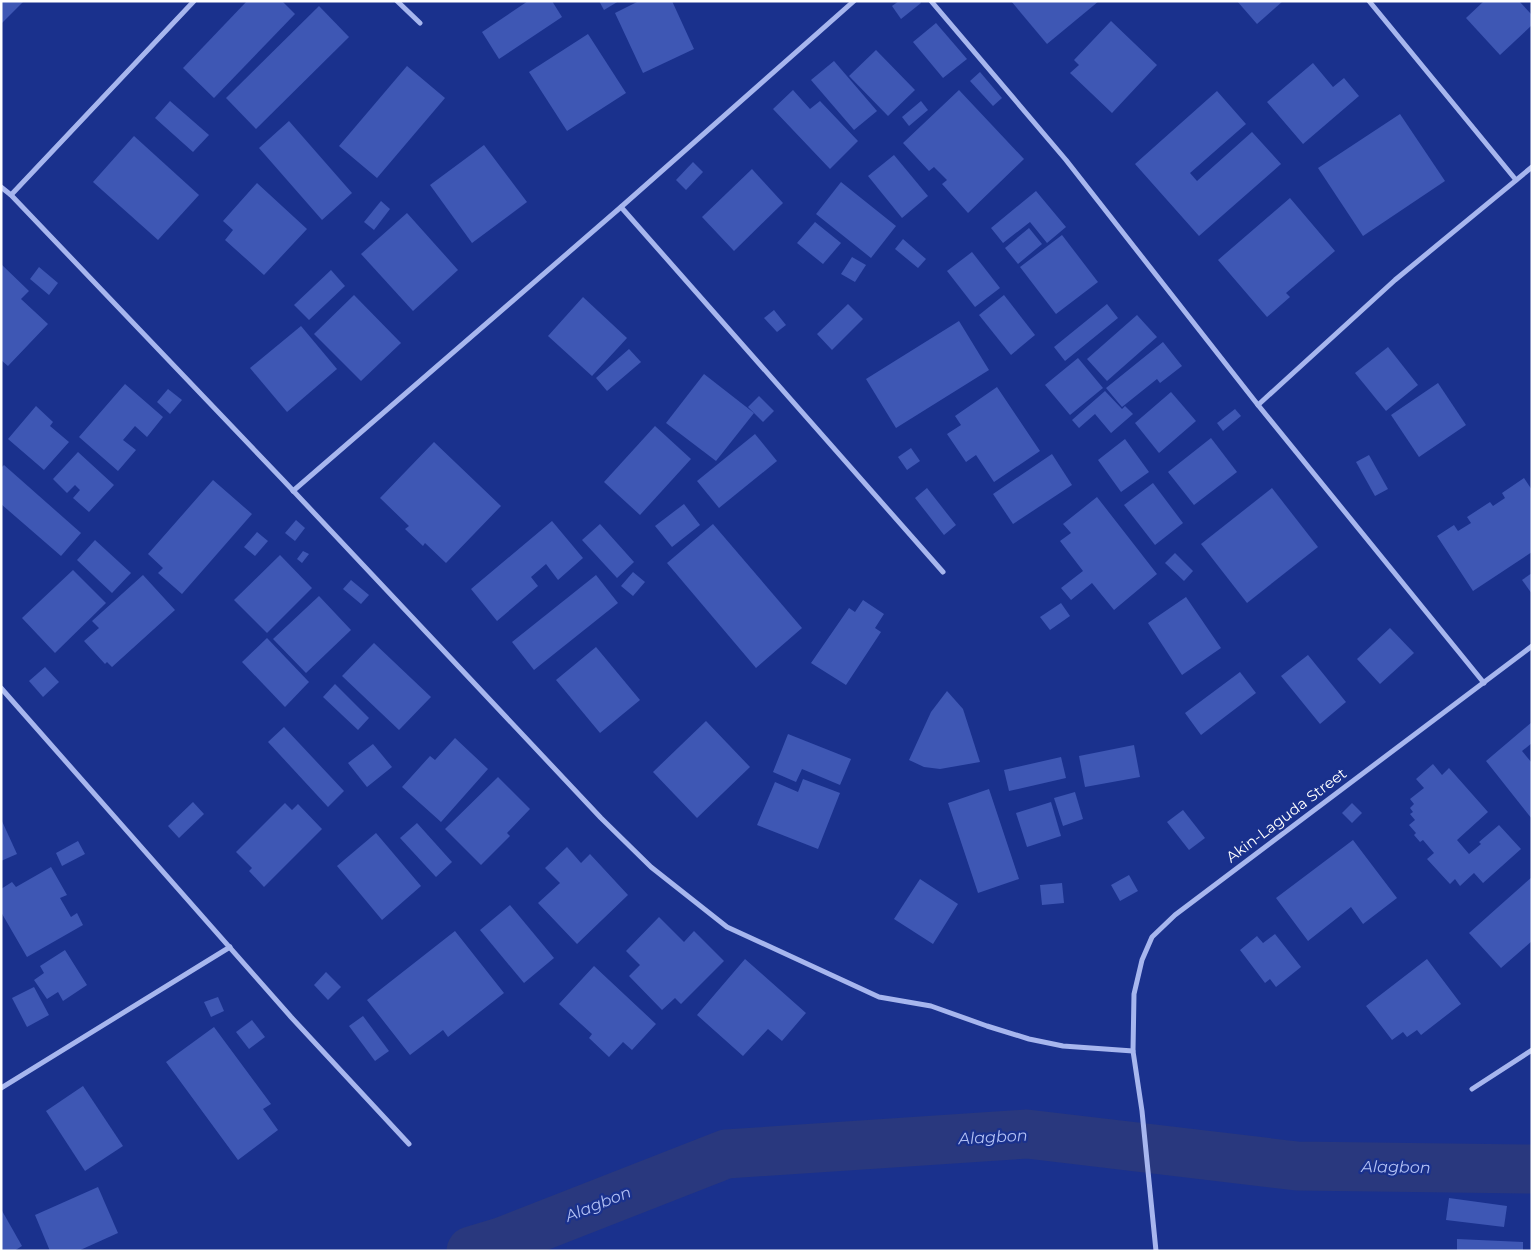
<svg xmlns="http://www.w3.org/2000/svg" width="1533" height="1252" viewBox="0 0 1533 1252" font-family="Montserrat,sans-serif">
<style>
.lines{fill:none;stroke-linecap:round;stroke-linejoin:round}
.river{stroke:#29387e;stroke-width:49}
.building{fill:#3e57b4}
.minor{stroke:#a7b6ee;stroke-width:5}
.labels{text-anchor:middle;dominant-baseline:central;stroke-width:4.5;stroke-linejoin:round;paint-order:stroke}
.street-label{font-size:15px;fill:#fff;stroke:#1a318d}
.water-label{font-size:16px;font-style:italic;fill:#b3c1f5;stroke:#1a318d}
</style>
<rect width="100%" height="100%" fill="#1a318d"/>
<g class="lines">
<path class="river" d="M 471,1251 L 501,1242 L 726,1154 L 1027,1134 L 1297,1166 L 1532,1169"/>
</g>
<g class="building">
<path d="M 1,1 L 24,1 L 1,24 Z"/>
<path d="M 247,1 L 282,1 L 295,14 L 214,98 L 183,68 Z"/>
<path d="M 528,1 L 552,1 L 562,17 L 499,59 L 482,32 Z"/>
<path d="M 599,1 L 619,1 L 604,10 Z"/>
<path d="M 639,1 L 672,1 L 694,49 L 643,73 L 615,13 Z"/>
<path d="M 899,1 L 920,1 L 921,3 L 901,19 L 892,6 Z"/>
<path d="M 1011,1 L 1099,1 L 1047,44 Z"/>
<path d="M 1237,1 L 1283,1 L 1257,24 Z"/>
<path d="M 1484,1 L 1519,1 L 1532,15 L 1532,25 L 1500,55 L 1466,18 Z"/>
<path d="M 319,6 L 349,37 L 256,129 L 226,98 Z"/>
<path d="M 1111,21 L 1157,65 L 1112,113 L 1070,73 L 1079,65 L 1074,60 Z"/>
<path d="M 936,23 L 967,59 L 943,78 L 913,42 Z"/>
<path d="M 588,34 L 626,93 L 567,131 L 529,72 Z"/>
<path d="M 876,50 L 915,90 L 888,116 L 849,76 Z"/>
<path d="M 834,61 L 877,111 L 854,130 L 811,80 Z"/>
<path d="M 1313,63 L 1333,87 L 1344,78 L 1359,96 L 1303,144 L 1267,102 Z"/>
<path d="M 407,66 L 445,98 L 377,178 L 339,146 Z"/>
<path d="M 980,72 L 1002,98 L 993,106 L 970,81 Z"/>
<path d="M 793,90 L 810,109 L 820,101 L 858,141 L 830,169 L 773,109 Z"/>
<path d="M 959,90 L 1024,159 L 968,213 L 942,184 L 947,180 L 934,167 L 929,171 L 903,143 Z"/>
<path d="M 1217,91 L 1246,124 L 1190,173 L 1197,181 L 1252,132 L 1281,164 L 1199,236 L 1135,164 Z"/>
<path d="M 170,101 L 209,135 L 193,152 L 155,118 Z"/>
<path d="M 921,101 L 928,110 L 909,126 L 902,117 Z"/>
<path d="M 1400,114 L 1445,181 L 1363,236 L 1318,168 Z"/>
<path d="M 289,121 L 352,193 L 322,220 L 259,148 Z"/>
<path d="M 134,136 L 199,195 L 158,240 L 93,182 Z"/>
<path d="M 484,145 L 527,202 L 472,243 L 430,185 Z"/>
<path d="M 894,155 L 928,196 L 902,218 L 868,176 Z"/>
<path d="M 693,162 L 703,172 L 686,190 L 676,180 Z"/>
<path d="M 752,169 L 783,203 L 734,251 L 702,217 Z"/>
<path d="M 841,182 L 896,226 L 871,258 L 816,214 Z"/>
<path d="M 257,183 L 307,229 L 264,275 L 225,240 L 233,230 L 223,221 Z"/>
<path d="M 1036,191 L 1066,227 L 1047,243 L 1030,222 L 1003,243 L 991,228 Z"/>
<path d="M 1290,198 L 1335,251 L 1286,293 L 1290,297 L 1267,317 L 1218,260 Z"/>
<path d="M 381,201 L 390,209 L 374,230 L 364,222 Z"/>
<path d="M 407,213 L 458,270 L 413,311 L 361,254 Z"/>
<path d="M 815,222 L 841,243 L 823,264 L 797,243 Z"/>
<path d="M 1029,228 L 1042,244 L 1018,264 L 1005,248 Z"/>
<path d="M 1062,235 L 1098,282 L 1056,314 L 1020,267 Z"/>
<path d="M 903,239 L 926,259 L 918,268 L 895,249 Z"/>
<path d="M 972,252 L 1000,288 L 975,307 L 947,271 Z"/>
<path d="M 852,257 L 866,265 L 855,282 L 841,274 Z"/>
<path d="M 1,264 L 29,291 L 21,299 L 48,324 L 8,366 L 1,360 Z"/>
<path d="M 39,267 L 58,283 L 49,295 L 30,279 Z"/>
<path d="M 331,270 L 345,286 L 309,320 L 294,305 Z"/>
<path d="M 354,295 L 401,343 L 361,381 L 314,334 Z"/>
<path d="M 1004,295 L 1035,335 L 1011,355 L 979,315 Z"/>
<path d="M 583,297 L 627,338 L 592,376 L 548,336 Z"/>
<path d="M 848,304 L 863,319 L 832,350 L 817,334 Z"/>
<path d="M 1107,304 L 1118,318 L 1065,361 L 1054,347 Z"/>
<path d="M 774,310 L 786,325 L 777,332 L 764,318 Z"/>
<path d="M 1137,315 L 1157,337 L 1107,381 L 1087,359 Z"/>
<path d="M 959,321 L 989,370 L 896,428 L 866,379 Z"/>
<path d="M 301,326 L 337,369 L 287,412 L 250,368 Z"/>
<path d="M 1163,342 L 1182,366 L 1160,383 L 1157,379 L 1122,407 L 1106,388 Z"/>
<path d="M 1388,347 L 1418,385 L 1386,411 L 1355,373 Z"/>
<path d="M 629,349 L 641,362 L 607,391 L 596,378 Z"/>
<path d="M 1078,358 L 1103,388 L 1070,415 L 1045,385 Z"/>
<path d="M 704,374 L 754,413 L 716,461 L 666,423 Z"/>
<path d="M 1438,383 L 1466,425 L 1419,457 L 1391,415 Z"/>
<path d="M 125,384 L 163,417 L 147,437 L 135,426 L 123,440 L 136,450 L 118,471 L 79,437 Z"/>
<path d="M 997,387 L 1040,451 L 994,482 L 976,455 L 966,462 L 947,434 L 961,425 L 955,416 Z"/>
<path d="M 168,389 L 182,400 L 170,414 L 157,402 Z"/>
<path d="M 1105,391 L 1122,409 L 1125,406 L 1133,414 L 1111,433 L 1095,414 L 1079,428 L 1072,420 Z"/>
<path d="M 1171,392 L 1196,421 L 1159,453 L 1135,423 Z"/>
<path d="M 759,396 L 774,411 L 763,422 L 748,407 Z"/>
<path d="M 36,406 L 53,422 L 50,426 L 69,442 L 44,470 L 8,439 Z"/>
<path d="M 1235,409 L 1241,416 L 1223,431 L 1217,423 Z"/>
<path d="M 655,426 L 691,459 L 640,515 L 604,482 Z"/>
<path d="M 755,434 L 777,461 L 719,508 L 697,481 Z"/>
<path d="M 1211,438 L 1237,472 L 1194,505 L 1168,472 Z"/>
<path d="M 1125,439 L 1149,472 L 1121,492 L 1098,460 Z"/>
<path d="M 434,442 L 501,506 L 446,563 L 425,543 L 423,546 L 405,529 L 409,526 L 380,498 Z"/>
<path d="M 911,448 L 920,461 L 907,470 L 898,457 Z"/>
<path d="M 78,452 L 114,485 L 89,512 L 73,498 L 80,490 L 75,485 L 67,493 L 53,479 Z"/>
<path d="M 1052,454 L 1072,485 L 1013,524 L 993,494 Z"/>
<path d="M 1369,455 L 1388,489 L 1375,496 L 1356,462 Z"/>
<path d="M 4,465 L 81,533 L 61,556 L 1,504 L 1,468 Z"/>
<path d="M 1524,478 L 1532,490 L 1532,552 L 1473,591 L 1437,536 L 1454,525 L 1458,531 L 1471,523 L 1467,517 L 1490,502 L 1493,506 L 1505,498 L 1502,493 Z"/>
<path d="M 213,480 L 252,514 L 182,594 L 158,573 L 163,568 L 148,554 Z"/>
<path d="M 1153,483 L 1183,523 L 1155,545 L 1124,505 Z"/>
<path d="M 927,488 L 956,525 L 944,535 L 915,498 Z"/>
<path d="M 1272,488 L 1318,547 L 1247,603 L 1201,544 Z"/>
<path d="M 1097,497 L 1157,574 L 1114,610 L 1092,583 L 1071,600 L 1061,588 L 1083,571 L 1060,541 L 1071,533 L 1063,524 Z"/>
<path d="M 684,504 L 700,525 L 672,547 L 655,526 Z"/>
<path d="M 296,520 L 305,528 L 295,541 L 285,533 Z"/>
<path d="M 552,521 L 583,558 L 558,580 L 546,564 L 531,577 L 538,586 L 497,621 L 471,589 Z"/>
<path d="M 600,524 L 634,562 L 617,578 L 582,540 Z"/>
<path d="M 713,524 L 802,628 L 756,668 L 667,563 Z"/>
<path d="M 257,532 L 268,541 L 255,556 L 244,547 Z"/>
<path d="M 95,540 L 131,573 L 112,593 L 77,560 Z"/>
<path d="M 303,551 L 309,554 L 302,563 L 297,559 Z"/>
<path d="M 1175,553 L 1193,571 L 1184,581 L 1165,563 Z"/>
<path d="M 280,555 L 312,588 L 267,633 L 234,600 Z"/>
<path d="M 73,570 L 106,603 L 55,653 L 22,618 Z"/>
<path d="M 633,572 L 645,582 L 633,596 L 621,586 Z"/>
<path d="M 1532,573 L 1532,594 L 1522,580 Z"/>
<path d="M 143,575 L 175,610 L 112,667 L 107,662 L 105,664 L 84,641 L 99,628 L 92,621 Z"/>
<path d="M 596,575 L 618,603 L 534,670 L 512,642 Z"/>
<path d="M 351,580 L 369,595 L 361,604 L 343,589 Z"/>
<path d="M 319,596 L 351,630 L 306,673 L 273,639 Z"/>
<path d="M 1186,597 L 1221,648 L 1182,675 L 1148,623 Z"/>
<path d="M 863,600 L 884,614 L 875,628 L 881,632 L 846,685 L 811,663 L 849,608 L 855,612 Z"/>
<path d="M 1061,603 L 1070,616 L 1050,630 L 1040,617 Z"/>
<path d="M 1390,628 L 1414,653 L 1380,684 L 1357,659 Z"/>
<path d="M 267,638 L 309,682 L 285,707 L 242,662 Z"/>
<path d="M 374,643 L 431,697 L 399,730 L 342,676 Z"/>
<path d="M 596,647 L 640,700 L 600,733 L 556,680 Z"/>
<path d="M 1308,655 L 1346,702 L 1320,724 L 1281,676 Z"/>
<path d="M 45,667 L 59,682 L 43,697 L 29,681 Z"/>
<path d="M 1240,672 L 1256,693 L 1201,735 L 1185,713 Z"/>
<path d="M 335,684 L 369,718 L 358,730 L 323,697 Z"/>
<path d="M 947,691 L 963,709 L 980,762 L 940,769 L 924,767 L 909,760 L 931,712 Z"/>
<path d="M 706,721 L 750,767 L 697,818 L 653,772 Z"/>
<path d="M 1532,722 L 1532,743 L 1522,751 L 1532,763 L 1532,819 L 1486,761 Z"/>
<path d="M 284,727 L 344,791 L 328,807 L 268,742 Z"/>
<path d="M 788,734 L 851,759 L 840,785 L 802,769 L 796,782 L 773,772 Z"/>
<path d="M 455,738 L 488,769 L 441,822 L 402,787 L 430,756 L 435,760 Z"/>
<path d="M 373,744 L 392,767 L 367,787 L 348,763 Z"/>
<path d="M 1134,745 L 1140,777 L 1085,787 L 1079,756 Z"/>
<path d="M 1061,757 L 1066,778 L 1009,791 L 1004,770 Z"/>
<path d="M 1433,764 L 1442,775 L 1449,768 L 1488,812 L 1457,840 L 1469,854 L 1481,844 L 1479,842 L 1499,825 L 1521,849 L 1483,883 L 1474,873 L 1460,886 L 1455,879 L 1450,884 L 1427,859 L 1434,853 L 1423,840 L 1420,842 L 1414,835 L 1416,833 L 1409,825 L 1415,820 L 1410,814 L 1413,812 L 1410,808 L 1414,804 L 1410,799 L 1424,788 L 1416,779 Z"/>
<path d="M 498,777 L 530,809 L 507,833 L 510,836 L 481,865 L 445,829 Z"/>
<path d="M 803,779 L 840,793 L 818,849 L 757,825 L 775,782 L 798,792 Z"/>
<path d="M 989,789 L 1019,879 L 978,893 L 948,803 Z"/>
<path d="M 1075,792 L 1083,819 L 1063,826 L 1054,798 Z"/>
<path d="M 193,802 L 204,814 L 179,838 L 168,826 Z"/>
<path d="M 1051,802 L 1061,836 L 1027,847 L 1016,813 Z"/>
<path d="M 285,803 L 292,810 L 298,804 L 322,829 L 264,887 L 249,871 L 252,868 L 236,852 Z"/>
<path d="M 1352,803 L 1362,813 L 1352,823 L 1342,813 Z"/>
<path d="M 1183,810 L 1205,838 L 1189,850 L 1167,822 Z"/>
<path d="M 1,819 L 17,854 L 1,861 Z"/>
<path d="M 417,823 L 452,862 L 436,877 L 400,838 Z"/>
<path d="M 376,833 L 421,886 L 382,920 L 337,866 Z"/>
<path d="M 1353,840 L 1397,898 L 1363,924 L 1351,907 L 1308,941 L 1276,898 Z"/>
<path d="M 78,841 L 85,854 L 62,866 L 56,853 Z"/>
<path d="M 567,847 L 581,863 L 590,854 L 628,895 L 577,944 L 538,903 L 560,883 L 545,868 Z"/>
<path d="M 51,867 L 67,895 L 60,898 L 71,917 L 77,913 L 83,925 L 27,957 L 1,912 L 1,889 L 12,882 L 16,887 Z"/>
<path d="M 1129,875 L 1138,891 L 1120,901 L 1111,885 Z"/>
<path d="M 1532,877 L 1532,941 L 1501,968 L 1469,933 Z"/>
<path d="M 920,879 L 958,904 L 933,944 L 894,919 Z"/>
<path d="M 1062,883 L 1064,903 L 1042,905 L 1040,885 Z"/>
<path d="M 510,905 L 554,958 L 524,983 L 480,930 Z"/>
<path d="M 659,917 L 684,942 L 694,931 L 724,961 L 681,1004 L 675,998 L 662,1010 L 629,976 L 640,965 L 626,951 Z"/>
<path d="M 455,931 L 504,993 L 448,1037 L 443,1030 L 410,1055 L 367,1000 Z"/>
<path d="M 1275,934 L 1301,967 L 1276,987 L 1270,979 L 1265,983 L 1240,950 L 1257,936 L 1263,943 Z"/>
<path d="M 65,950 L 87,985 L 63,1001 L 58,992 L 47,999 L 34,980 L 44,973 L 40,966 Z"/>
<path d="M 745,959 L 806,1013 L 782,1041 L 768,1029 L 743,1056 L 697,1015 Z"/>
<path d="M 1427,959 L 1461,1004 L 1421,1035 L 1417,1030 L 1407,1037 L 1403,1032 L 1392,1040 L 1366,1006 Z"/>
<path d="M 594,966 L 656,1024 L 632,1050 L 623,1042 L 609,1057 L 589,1038 L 592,1034 L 559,1004 Z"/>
<path d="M 326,972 L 341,987 L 328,1000 L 314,985 Z"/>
<path d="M 34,987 L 49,1015 L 27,1027 L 12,998 Z"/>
<path d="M 218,997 L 224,1011 L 211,1017 L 204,1002 Z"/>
<path d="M 363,1016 L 389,1051 L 375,1061 L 349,1026 Z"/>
<path d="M 252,1020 L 265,1037 L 249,1049 L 236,1032 Z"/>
<path d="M 214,1027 L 271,1104 L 263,1109 L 278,1130 L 238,1160 L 166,1062 Z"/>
<path d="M 83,1086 L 123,1146 L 85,1171 L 46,1111 Z"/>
<path d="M 98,1187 L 118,1233 L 78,1251 L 50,1251 L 35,1215 Z"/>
<path d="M 1449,1198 L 1507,1206 L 1504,1227 L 1446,1220 Z"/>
<path d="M 1,1209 L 22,1246 L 14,1251 L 1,1251 Z"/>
<path d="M 1457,1239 L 1523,1242 L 1523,1251 L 1457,1251 Z"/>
</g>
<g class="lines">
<g class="minor">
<path d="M 397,1 L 420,23"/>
<path d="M 931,1 L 1066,160 L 1258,405 L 1484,683"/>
<path d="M 1369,1 L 1516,180"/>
<path d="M 1,187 L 11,195 L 284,481 L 601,818 L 651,867 L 727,927 L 879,997 L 931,1006 L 987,1026 L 1029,1039 L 1063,1046 L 1133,1051"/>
<path d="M 11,195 L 194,1"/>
<path d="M 621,207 L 943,572"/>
<path d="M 1258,405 L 1395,280 L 1532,167"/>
<path d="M 293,491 L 621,207 L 854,1"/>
<path d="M 1,688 L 291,1017 L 409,1144"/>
<path d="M 1,1088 L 230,947"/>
<path d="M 1472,1089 L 1532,1050"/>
<path d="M 1156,1251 L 1142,1111 L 1133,1051 L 1134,994 L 1142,960 L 1152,937 L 1175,915 L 1532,646"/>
</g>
</g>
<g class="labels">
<g class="street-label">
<text transform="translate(1286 815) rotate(-37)">Akin-Laguda Street</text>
</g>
<g class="water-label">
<text transform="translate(993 1137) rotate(-3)">Alagbon</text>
<text transform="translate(1396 1167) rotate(1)">Alagbon</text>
<text transform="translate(598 1204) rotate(-22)">Alagbon</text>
</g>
</g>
<rect width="1533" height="1252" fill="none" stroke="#ffffff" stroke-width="5"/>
</svg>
